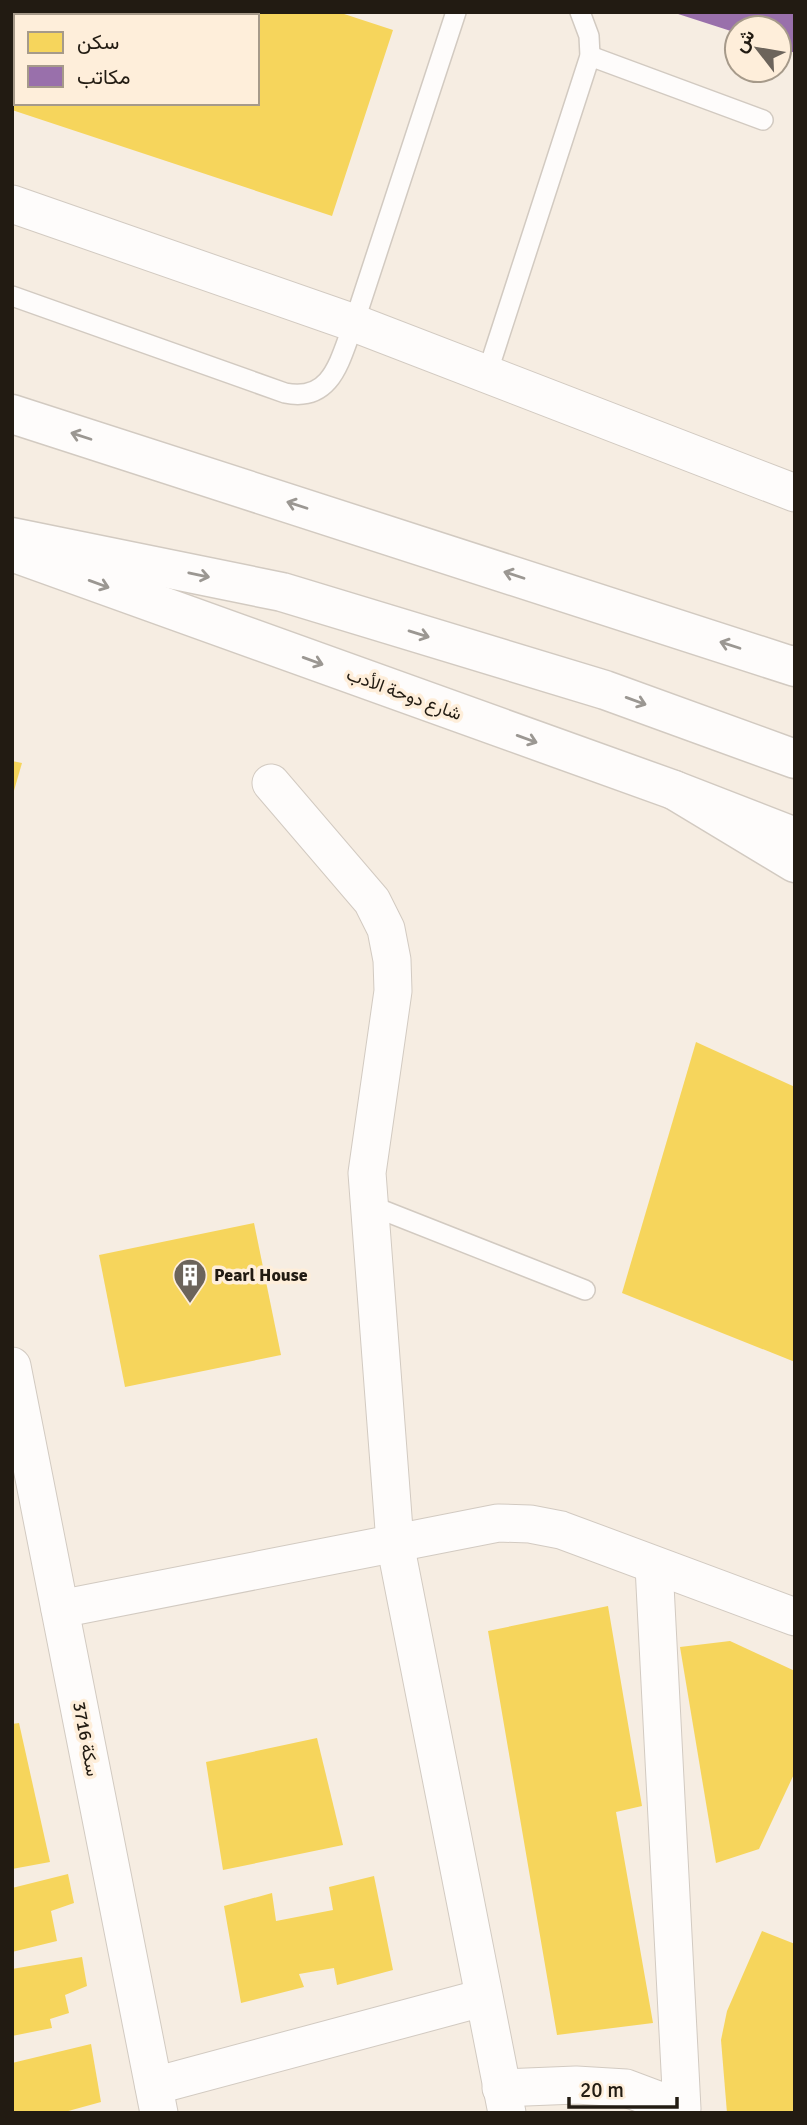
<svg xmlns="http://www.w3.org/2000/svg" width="807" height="2125" viewBox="0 0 807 2125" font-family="Signika,Vazirmatn,sans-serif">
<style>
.homes{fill:#f6d55c;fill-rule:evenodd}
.offices{fill:#9970ab}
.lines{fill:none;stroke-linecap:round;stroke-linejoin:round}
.lane-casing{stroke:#d2cac1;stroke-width:22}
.street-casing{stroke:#d2cac1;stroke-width:39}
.secondary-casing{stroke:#d2cac1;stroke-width:41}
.primary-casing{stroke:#d2cac1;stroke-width:41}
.lane{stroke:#fefcfb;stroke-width:19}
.street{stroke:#fefcfb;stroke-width:37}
.secondary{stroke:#fefcfb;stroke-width:38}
.primary{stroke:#fefcfb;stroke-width:38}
.oneway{stroke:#9b9792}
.labels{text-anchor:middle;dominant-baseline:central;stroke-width:7;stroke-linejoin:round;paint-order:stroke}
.street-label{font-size:18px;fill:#221b12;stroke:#feeeda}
.poi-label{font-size:18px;font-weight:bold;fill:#221b12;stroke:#feeeda;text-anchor:start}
</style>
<rect width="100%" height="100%" fill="#f6ede2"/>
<g class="homes">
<path d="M 12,12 L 338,12 L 393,30 L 332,216 L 12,110 ZM 16,16 L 257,16 L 257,103 L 16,103 Z"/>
<path d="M 12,761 L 22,763 L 13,794 L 12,794 Z"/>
<path d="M 696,1042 L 795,1087 L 795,1362 L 622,1293 Z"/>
<path d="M 254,1223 L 281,1355 L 125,1387 L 99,1255 Z"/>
<path d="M 608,1606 L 642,1806 L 616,1812 L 653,2023 L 557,2035 L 488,1631 Z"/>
<path d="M 730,1641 L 795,1671 L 795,1772 L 759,1849 L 716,1863 L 680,1647 Z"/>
<path d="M 19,1723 L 50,1862 L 12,1869 L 12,1724 Z"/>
<path d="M 317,1738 L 343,1845 L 223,1870 L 206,1762 Z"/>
<path d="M 68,1874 L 74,1903 L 51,1911 L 57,1941 L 12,1952 L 12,1888 Z"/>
<path d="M 374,1876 L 393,1970 L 337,1985 L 334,1968 L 299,1974 L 304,1987 L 241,2003 L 224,1906 L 272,1893 L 276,1921 L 333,1910 L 329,1887 Z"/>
<path d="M 762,1931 L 795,1944 L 795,2113 L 727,2113 L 721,2040 L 727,2011 Z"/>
<path d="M 82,1957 L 87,1986 L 65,1995 L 69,2013 L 50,2019 L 52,2028 L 12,2036 L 12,1969 Z"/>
<path d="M 91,2044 L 101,2102 L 61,2113 L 12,2113 L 12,2063 Z"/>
</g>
<path class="offices" d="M 795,12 L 795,53 L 779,47 L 779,28 L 737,28 L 737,33 L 675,13 Z"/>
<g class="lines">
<defs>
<g id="lane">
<path d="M 590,56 L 763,120"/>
<path d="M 12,296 L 285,393 C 333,403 340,358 354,323 L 456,12"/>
<path d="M 487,374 L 590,56 L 589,36 L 580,12"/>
<path d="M 367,1204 L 585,1290"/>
</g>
<g id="street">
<path d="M 12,204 L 354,323 L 795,493"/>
<path d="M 271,783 L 372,901 L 386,929 L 392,960 L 393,991 L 367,1173 L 395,1543 L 507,2113"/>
<path d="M 12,1366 L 159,2113"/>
<path d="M 60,1609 L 498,1523 L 530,1524 L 561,1530 L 795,1617"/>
<path d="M 154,2086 L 482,1998"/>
<path d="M 501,2088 L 576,2085 L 626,2088 L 682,2109 L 654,1566"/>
</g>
<g id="secondary">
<path d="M 12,414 L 795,667"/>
<path d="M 12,552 L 674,790 L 795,837"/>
</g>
<g id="primary">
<path d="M 12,537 L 282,592 L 605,690 L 795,759"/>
<path d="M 791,665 L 795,666"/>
<path d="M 674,790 L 795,863"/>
</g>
</defs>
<use href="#lane" class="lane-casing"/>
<use href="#street" class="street-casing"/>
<use href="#secondary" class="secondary-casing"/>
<use href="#primary" class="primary-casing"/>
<use href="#lane" class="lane"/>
<use href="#street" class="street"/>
<use href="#secondary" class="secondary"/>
<use href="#primary" class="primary"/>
</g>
<defs><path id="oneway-shaft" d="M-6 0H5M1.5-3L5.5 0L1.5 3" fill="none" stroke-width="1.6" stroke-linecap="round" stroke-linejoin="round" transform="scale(1.75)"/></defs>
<g class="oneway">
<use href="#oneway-shaft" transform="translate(81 436) rotate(-162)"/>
<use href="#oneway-shaft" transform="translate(297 505) rotate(-162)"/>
<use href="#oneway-shaft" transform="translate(199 575) rotate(12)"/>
<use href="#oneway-shaft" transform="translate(514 575) rotate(-162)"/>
<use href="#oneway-shaft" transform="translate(99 584) rotate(20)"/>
<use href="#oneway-shaft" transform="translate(419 634) rotate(17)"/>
<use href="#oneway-shaft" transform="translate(730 645) rotate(-162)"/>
<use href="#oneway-shaft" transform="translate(313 661) rotate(20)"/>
<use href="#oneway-shaft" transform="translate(636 701) rotate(20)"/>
<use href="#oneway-shaft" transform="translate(527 739) rotate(20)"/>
</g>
<defs>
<symbol id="building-pin" viewBox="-11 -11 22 30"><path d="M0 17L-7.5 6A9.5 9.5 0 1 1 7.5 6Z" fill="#6c645b" stroke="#feeeda"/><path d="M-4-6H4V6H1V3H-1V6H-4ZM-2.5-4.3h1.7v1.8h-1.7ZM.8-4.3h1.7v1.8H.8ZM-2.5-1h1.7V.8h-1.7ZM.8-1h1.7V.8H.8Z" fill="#fff"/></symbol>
</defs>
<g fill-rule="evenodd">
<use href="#building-pin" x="171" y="1256" width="38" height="52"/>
</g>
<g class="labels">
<g class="street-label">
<text transform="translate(404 694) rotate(20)">شارع دوحة الأدب</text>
<text transform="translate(86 1739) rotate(79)">سكة 3716</text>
</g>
<g class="poi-label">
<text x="214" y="1275">Pearl House</text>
</g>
</g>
<rect width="807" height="2125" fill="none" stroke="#221b12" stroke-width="28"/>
<rect x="14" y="14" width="245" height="91" fill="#feeeda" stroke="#a69a8a" stroke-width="2"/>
<rect x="28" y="32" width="35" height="21" fill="#f6d55c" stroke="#a69a8a" stroke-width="2"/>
<text x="77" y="49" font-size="21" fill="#221b12">سكن</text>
<rect x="28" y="66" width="35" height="21" fill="#9970ab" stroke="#a69a8a" stroke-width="2"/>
<text x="77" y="84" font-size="21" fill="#221b12">مكاتب</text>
<g transform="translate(758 49) rotate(301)"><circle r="33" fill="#feeeda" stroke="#a69a8a" stroke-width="2"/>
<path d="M0-5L12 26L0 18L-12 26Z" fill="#6c645b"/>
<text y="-10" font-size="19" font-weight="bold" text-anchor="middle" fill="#221b12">ش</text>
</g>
<path d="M569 2097v10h108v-10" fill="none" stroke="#221b12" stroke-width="3.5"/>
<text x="580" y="2097" font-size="21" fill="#221b12" stroke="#feeeda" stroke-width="5" paint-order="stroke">20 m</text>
</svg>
